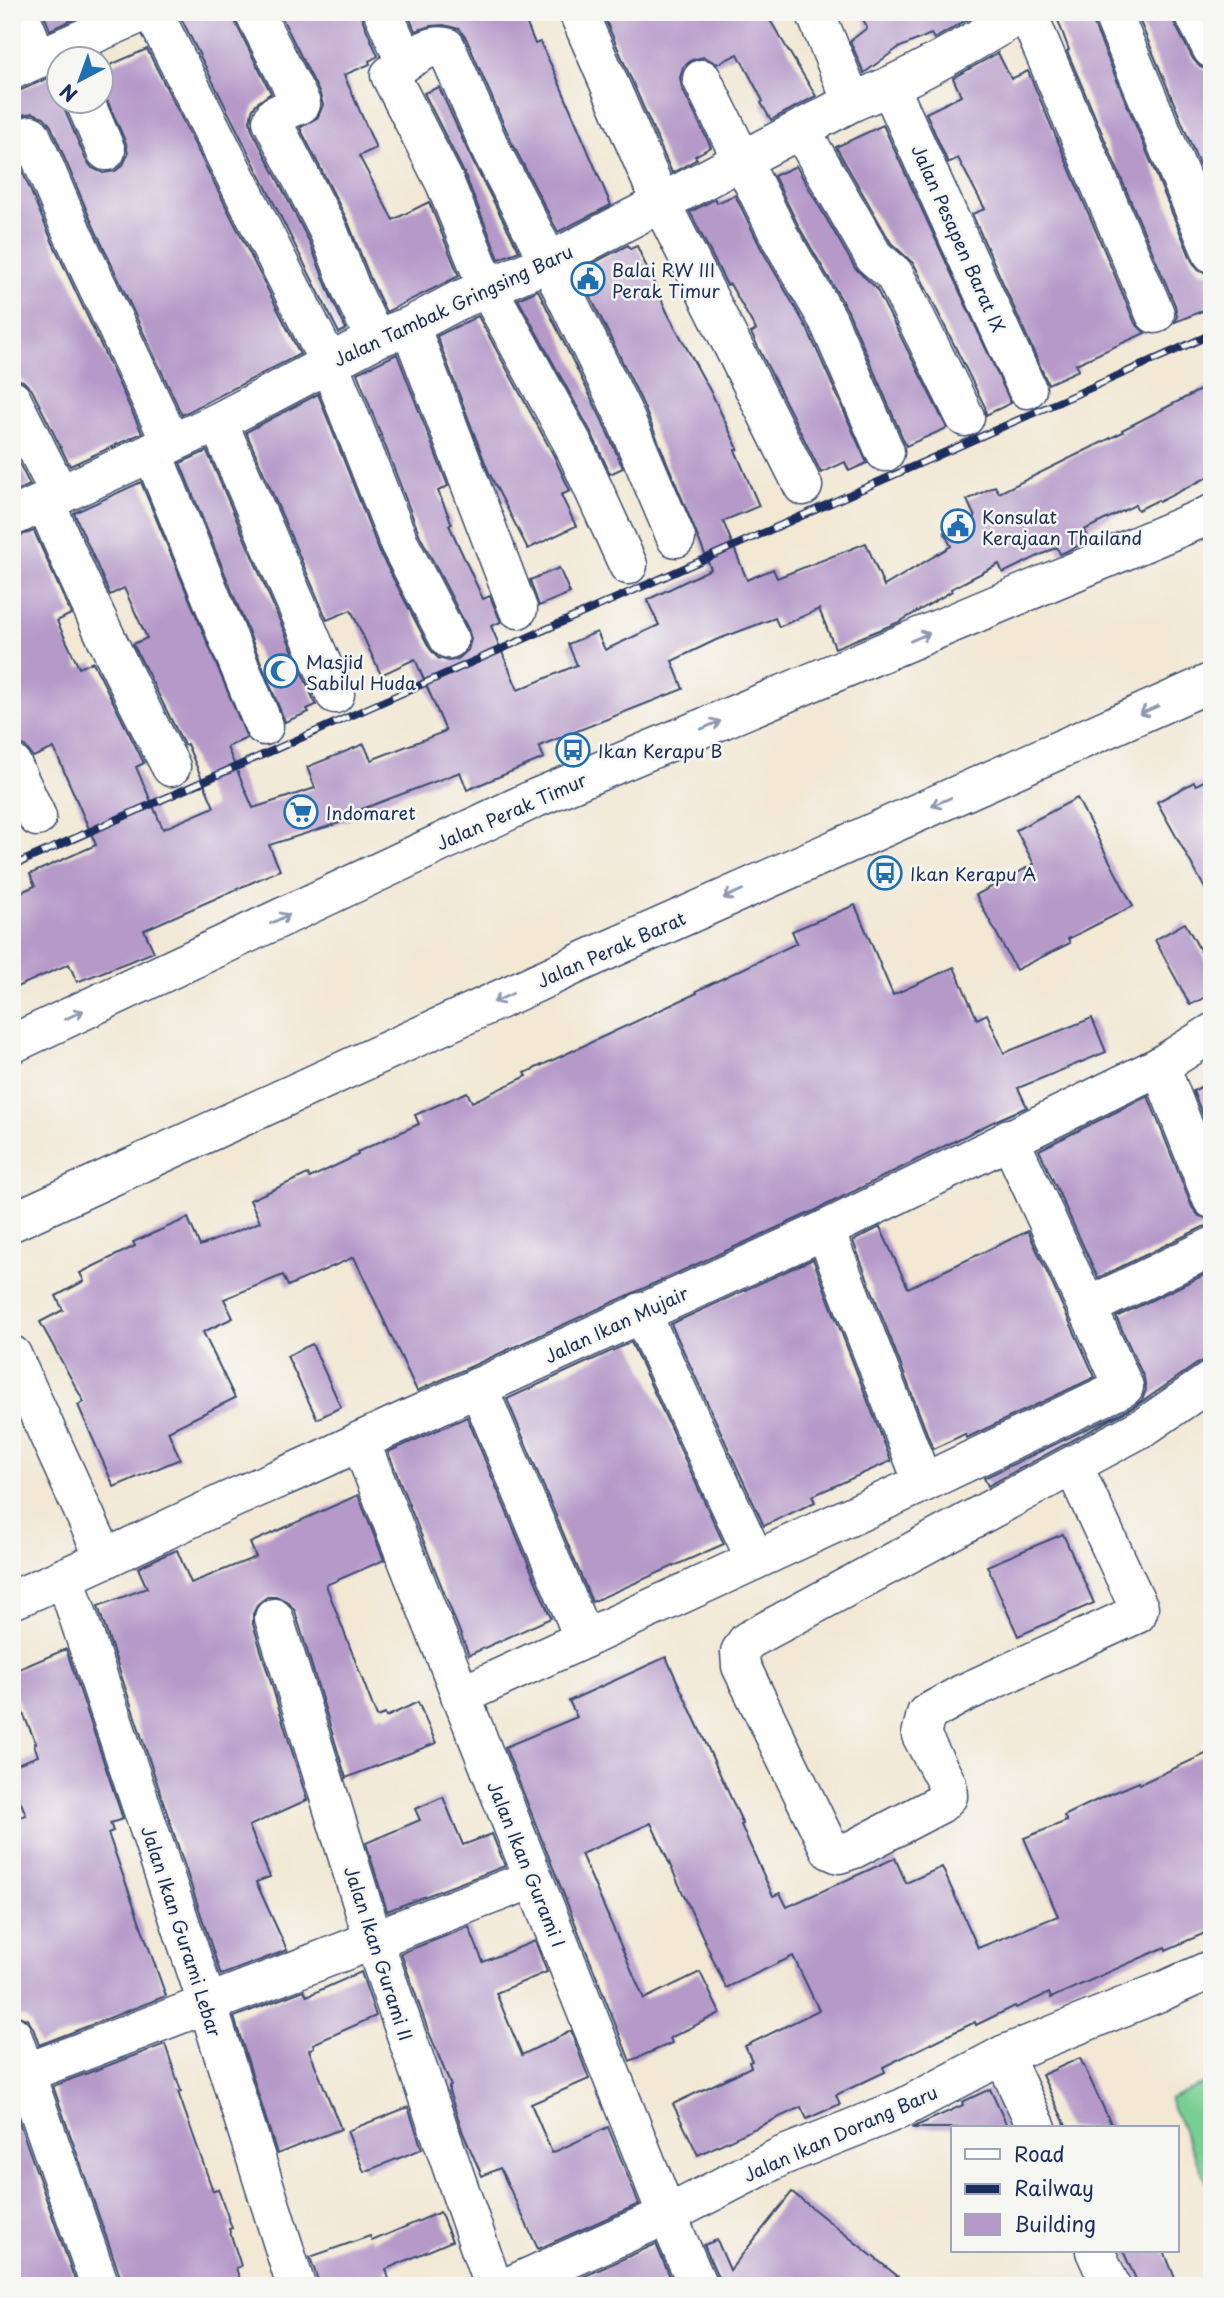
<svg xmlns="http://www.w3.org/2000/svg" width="1224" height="2298" viewBox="0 0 1224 2298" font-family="'Playpen Sans',sans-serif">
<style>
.green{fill:#78cf93;stroke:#4a7f78;stroke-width:2}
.building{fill:#b59ac9}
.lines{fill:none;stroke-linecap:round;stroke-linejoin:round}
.minor-casing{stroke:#3b4b70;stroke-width:41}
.highway-casing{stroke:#3b4b70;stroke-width:41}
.minor{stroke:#fff;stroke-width:38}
.highway{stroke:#fff;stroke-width:38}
.rail-casing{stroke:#1b2f5e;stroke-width:8}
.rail{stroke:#f6f6f2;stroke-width:5;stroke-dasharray:16;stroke-linecap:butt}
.oneway{stroke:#8d97ae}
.labels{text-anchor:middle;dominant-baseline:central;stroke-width:5;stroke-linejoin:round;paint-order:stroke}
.street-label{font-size:18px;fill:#1b2f5e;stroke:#f6f6f2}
.poi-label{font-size:18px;fill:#1b2f5e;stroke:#f6f6f2;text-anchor:start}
</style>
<rect width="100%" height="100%" fill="#f6f6f2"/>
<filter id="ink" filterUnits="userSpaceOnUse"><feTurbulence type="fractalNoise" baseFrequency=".0143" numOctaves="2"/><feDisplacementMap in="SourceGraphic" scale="14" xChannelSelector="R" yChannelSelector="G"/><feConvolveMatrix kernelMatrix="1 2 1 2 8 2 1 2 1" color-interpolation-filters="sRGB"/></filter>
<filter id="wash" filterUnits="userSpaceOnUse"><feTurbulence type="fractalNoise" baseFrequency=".00686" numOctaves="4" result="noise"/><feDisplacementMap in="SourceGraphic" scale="28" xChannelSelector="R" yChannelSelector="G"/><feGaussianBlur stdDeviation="1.57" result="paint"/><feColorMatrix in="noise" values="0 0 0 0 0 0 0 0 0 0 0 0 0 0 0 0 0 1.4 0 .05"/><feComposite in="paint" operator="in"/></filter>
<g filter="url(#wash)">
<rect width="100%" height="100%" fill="#f2e8d4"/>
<path class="green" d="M 1212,2080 L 1212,2194 L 1169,2099 Z"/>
<g id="blocks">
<g class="building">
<path d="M 43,12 L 84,12 L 85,14 L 50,30 Z"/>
<path d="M 178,12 L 232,12 L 235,22 L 271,93 L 256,104 L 252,111 L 250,121 L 252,130 L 309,241 L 331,297 L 346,329 L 339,333 Z"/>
<path d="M 279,12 L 362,12 L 363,21 L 378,56 L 369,61 L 370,64 L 344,75 L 376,148 L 359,156 L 393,220 L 429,202 L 459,276 L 386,312 L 371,280 L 348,222 L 300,128 L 318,117 L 323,105 L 320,94 Z"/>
<path d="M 407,12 L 522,12 L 535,44 L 540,42 L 555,73 L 611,205 L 558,232 L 511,141 L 466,38 L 459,29 L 444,25 L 430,26 L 415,31 Z"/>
<path d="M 602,12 L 765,12 L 816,96 L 771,120 L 761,103 L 763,101 L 738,54 L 717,64 L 704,57 L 692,60 L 683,67 L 680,78 L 682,88 L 711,147 L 695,156 L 697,159 L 672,173 Z"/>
<path d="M 860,12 L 980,12 L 934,39 L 931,34 L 898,48 L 864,73 L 850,41 L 867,28 Z"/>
<path d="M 1055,12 L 1091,12 L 1092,20 L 1192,261 L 1199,271 L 1212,274 L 1212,307 L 1175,322 L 1177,316 L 1175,305 L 1067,51 L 1069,50 Z"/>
<path d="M 1136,12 L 1171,12 L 1174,22 L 1193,59 L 1200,67 L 1210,71 L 1212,195 Z"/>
<path d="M 147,49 L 300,354 L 182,415 L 92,223 L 51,126 L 44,117 L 33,113 L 22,115 L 12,125 L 12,91 L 21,90 L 60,73 L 60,102 L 63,102 L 65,111 L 86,160 L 92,168 L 103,173 L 115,171 L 123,165 L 128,154 L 126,143 L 102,89 L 102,60 L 90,60 L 102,54 L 108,66 Z"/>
<path d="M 998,53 L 1011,79 L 1028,71 L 1135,323 L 1145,333 L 1076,364 L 1079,370 L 1048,384 L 972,214 L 985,209 L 958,158 L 948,163 L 926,113 L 961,96 L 953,78 Z"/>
<path d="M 439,87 L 472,160 L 519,251 L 499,259 L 465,175 L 424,93 Z"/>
<path d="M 883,125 L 1011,403 L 986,415 L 985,407 L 914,264 L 891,243 L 836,147 Z"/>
<path d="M 12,147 L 52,241 L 142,433 L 70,466 L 32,390 L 23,381 L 12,378 Z"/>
<path d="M 796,166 L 855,268 L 876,288 L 947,428 L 906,446 L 848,311 L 799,227 L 774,176 Z"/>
<path d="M 735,195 L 761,248 L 808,330 L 867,463 L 849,471 L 845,462 L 821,473 L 751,333 L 756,330 L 730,284 L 727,285 L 690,212 L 715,199 L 717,203 Z"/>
<path d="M 628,245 L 630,249 L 637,246 L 668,314 L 713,396 L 738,449 L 735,450 L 759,506 L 723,521 L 747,580 L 773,569 L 777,578 L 866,543 L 884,586 L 951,546 L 944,532 L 975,517 L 967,500 L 995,486 L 999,493 L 1123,432 L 1122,430 L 1212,384 L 1212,475 L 1159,502 L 1158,500 L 1138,510 L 1135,505 L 1084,530 L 1089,540 L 1065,552 L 1060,554 L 1057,547 L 1003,573 L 999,564 L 951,589 L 952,591 L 899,622 L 835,648 L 819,609 L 779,627 L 775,618 L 716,640 L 672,661 L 683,689 L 539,746 L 544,758 L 467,790 L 460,772 L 349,814 L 352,819 L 269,845 L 280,870 L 144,930 L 154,952 L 77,982 L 69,964 L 12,989 L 12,896 L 35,886 L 30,874 L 96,845 L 54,748 L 33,757 L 25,746 L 12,742 L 12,538 L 34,531 L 71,614 L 57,621 L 79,668 L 93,662 L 144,763 L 136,767 L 163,829 L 214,807 L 187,744 L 184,745 L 133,644 L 147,638 L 124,588 L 110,595 L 74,513 L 141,482 L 247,738 L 227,747 L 253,808 L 315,788 L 307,767 L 364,744 L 371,760 L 446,731 L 415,659 L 381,675 L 351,610 L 327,620 L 246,432 L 318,394 L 380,553 L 430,649 L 438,658 L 449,661 L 458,659 L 468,650 L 471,639 L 468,629 L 420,536 L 357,373 L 397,354 L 448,486 L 438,491 L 452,524 L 449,525 L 483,599 L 490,596 L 501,622 L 491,626 L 518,690 L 577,665 L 568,644 L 597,632 L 605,650 L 659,625 L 647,600 L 711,569 L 642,402 L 578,271 Z"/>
<path d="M 538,290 L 602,420 L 623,468 L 610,474 L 592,434 L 518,299 Z"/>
<path d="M 478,316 L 553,454 L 570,491 L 561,495 L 576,526 L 528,549 L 489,473 L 437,336 Z"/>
<path d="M 12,449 L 30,485 L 12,493 Z"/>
<path d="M 207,451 L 316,705 L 307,709 L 309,712 L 285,722 L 180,463 Z"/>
<path d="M 559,568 L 570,593 L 539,606 L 530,580 Z"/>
<path d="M 1212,777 L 1212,901 L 1157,802 L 1194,782 L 1196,785 Z"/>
<path d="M 1077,798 L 1133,906 L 1068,939 L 1070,943 L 1016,970 L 976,895 L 1034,864 L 1016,830 Z"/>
<path d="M 855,905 L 893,995 L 954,967 L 977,1019 L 987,1014 L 1004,1053 L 1092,1018 L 1106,1052 L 1018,1088 L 1027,1107 L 999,1119 L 816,1210 L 417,1391 L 354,1257 L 288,1286 L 283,1275 L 224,1299 L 233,1318 L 203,1332 L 235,1398 L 168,1431 L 180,1459 L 114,1487 L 78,1405 L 84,1402 L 40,1322 L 63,1310 L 56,1296 L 84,1281 L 80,1273 L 135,1246 L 133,1242 L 188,1218 L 200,1246 L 260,1222 L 250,1200 L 308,1174 L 310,1178 L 358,1155 L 357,1152 L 419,1124 L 415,1115 L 467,1092 L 472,1102 L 527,1076 L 525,1073 L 697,993 L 696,991 L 797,943 L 792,931 Z"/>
<path d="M 1185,923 L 1212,972 L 1212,994 L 1190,1005 L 1155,940 Z"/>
<path d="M 1212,1081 L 1212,1138 L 1193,1091 Z"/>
<path d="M 1148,1096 L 1192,1207 L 1199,1216 L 1212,1220 L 1212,1225 L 1203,1227 L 1098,1278 L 1039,1150 Z"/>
<path d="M 880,1227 L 908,1288 L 1028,1231 L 1095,1377 L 966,1438 L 965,1434 L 933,1449 L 853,1241 Z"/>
<path d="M 813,1259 L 891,1461 L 812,1496 L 815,1502 L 764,1526 L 671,1324 Z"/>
<path d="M 1212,1271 L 1212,1358 L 1200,1362 L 1136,1406 L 988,1486 L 984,1478 L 1133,1407 L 1142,1400 L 1146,1390 L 1144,1378 L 1116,1317 Z"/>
<path d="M 631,1342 L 724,1544 L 592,1602 L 507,1399 Z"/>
<path d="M 312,1344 L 341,1407 L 317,1419 L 287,1356 Z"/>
<path d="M 467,1417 L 551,1618 L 469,1655 L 388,1452 Z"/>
<path d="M 358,1495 L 384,1560 L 326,1585 L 377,1717 L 385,1714 L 386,1717 L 418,1702 L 436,1743 L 346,1778 L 295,1611 L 288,1602 L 278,1597 L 267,1597 L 258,1604 L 253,1614 L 253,1624 L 307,1800 L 249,1826 L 270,1877 L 256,1882 L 287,1950 L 221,1975 L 98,1606 L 147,1588 L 138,1568 L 156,1559 L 177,1550 L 191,1583 L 256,1557 L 250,1543 Z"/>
<path d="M 1063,1534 L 1094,1603 L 1018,1636 L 987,1566 Z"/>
<path d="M 66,1649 L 123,1819 L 110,1823 L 113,1831 L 108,1833 L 166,1996 L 39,2045 L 33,2028 L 27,2019 L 12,2014 L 12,1820 L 26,1815 L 12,1781 L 12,1766 L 38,1756 L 34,1744 L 36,1743 L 12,1688 L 12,1672 Z"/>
<path d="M 666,1657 L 743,1824 L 741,1825 L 773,1896 L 780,1893 L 787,1907 L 895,1858 L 906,1883 L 942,1867 L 978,1948 L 1058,1916 L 1024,1838 L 1067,1821 L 1064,1816 L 1099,1799 L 1139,1782 L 1140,1784 L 1212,1751 L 1212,1930 L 1166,1950 L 1165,1947 L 1051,1998 L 1049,1993 L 1016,2008 L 1015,2006 L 976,2025 L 975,2022 L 883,2067 L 885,2072 L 836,2095 L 840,2104 L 807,2119 L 801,2107 L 698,2155 L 673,2104 L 751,2067 L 749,2062 L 752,2061 L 745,2046 L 819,2010 L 793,1956 L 726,1988 L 651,1823 L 581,1854 L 644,1999 L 700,1972 L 720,2013 L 670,2038 L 672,2043 L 630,2061 L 505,1747 L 577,1717 L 569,1701 Z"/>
<path d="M 443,1797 L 463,1845 L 492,1834 L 505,1866 L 387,1911 L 366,1843 L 420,1820 L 415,1809 Z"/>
<path d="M 469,1927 L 483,1962 L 535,1941 L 547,1972 L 496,1993 L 522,2055 L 571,2031 L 589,2079 L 531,2104 L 552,2153 L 608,2127 L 639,2204 L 538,2249 L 500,2168 L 482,2176 L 463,2133 L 449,2091 L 449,2087 L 451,2086 L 428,2030 L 401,1953 Z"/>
<path d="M 361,1972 L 376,2016 L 313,2044 L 314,2047 L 309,2050 L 341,2129 L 277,2154 L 234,2017 L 304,1990 L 307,1996 Z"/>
<path d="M 165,2044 L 181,2091 L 178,2092 L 213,2191 L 218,2189 L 232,2228 L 229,2229 L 241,2266 L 236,2268 L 242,2286 L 121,2286 L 121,2279 L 53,2086 Z"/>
<path d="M 1080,2058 L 1113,2128 L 1067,2128 L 1042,2075 Z"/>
<path d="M 990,2089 L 1008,2128 L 912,2128 L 963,2105 L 962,2102 Z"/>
<path d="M 12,2102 L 77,2286 L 12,2286 Z"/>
<path d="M 408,2107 L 422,2149 L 364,2172 L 347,2131 Z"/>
<path d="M 792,2192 L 910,2286 L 719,2286 L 718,2277 L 704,2245 L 717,2240 L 730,2270 Z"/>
<path d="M 440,2212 L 452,2241 L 386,2269 L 391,2286 L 320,2286 L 310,2257 L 370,2236 L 372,2241 Z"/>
<path d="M 656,2244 L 671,2279 L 656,2286 L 563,2286 Z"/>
<path d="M 1123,2251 L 1164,2251 L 1178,2286 L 1139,2286 Z"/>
</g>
</g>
</g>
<g filter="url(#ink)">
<use href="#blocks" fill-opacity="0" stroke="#3b4b70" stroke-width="2"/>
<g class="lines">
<defs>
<g id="minor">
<path d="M 19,12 L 38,59"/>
<path d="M 153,12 L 329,363 L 400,545 L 449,639"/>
<path d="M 254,12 L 301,104 L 275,115 L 272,121 L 329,232 L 351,289 L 375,339"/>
<path d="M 383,12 L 405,62 L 390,75 L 392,79 L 445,183 L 487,287 L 573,444 L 628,565"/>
<path d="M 578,12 L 661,203 L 803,486"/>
<path d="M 815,12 L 852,102"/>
<path d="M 1027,12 L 1155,314"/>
<path d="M 1112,12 L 1212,253"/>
<path d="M 1193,12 L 1212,49"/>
<path d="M 405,62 C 417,55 432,43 446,47 L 491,150 L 549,262 L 622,411 L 676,538"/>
<path d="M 12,70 L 144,12"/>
<path d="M 702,79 L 780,237 L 828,320 L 885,452"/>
<path d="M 890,87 L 1027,389"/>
<path d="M 85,102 L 106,151"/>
<path d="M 801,130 L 874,257 L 894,274 L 965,417"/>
<path d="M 31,135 L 72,232 L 171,443"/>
<path d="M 410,326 L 518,609"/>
<path d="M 12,400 L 60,495"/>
<path d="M 218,422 L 335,694"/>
<path d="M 152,452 L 264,726"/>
<path d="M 45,501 C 83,592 125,680 171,767"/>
<path d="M 12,517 L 218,422 L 375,339 L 410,326 L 457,301 L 549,262 L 852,102 C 913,78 968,45 1024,12"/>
<path d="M 12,764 L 37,817"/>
<path d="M 1160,1066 L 1212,1199"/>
<path d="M 825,1230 L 923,1483"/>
<path d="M 1087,1307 L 1212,1247"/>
<path d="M 641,1312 L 755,1559"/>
<path d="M 12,1355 L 105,1559"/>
<path d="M 478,1387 L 584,1639"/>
<path d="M 360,1441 L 667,2215 L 698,2286"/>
<path d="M 1073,1465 L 1139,1608 L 1137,1614 L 962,1694 L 926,1714 L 921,1735 L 947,1784 L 948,1796 L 940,1804 L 854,1849 L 839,1854 L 830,1850 L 741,1666 L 740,1652 L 747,1641 L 1147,1425 L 1212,1380"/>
<path d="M 65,1577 L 208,2006 L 296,2286"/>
<path d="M 12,1600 C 84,1570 153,1536 223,1503 C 269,1482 316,1464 360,1441 L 825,1230 L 1160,1066 L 1212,1033"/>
<path d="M 274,1618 L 373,1939 L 493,2286"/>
<path d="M 460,1696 L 923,1483 L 1124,1387 L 1009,1138"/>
<path d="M 12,2035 L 100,2286"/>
<path d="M 1003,2055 L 1037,2128"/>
<path d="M 25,2073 C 195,2010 363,1943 533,1879"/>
<path d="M 1095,2251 L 1111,2286"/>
<path d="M 509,2286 L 667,2215 L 782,2156 L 903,2108 L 1003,2055 L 1165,1990 L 1212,1969"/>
</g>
<g id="highway">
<path d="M 12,1044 L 536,798 L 1212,514"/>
<path d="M 12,1222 L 597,955 L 1212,682"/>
</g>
</defs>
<use href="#minor" class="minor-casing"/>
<use href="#highway" class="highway-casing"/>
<use href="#minor" class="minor"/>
<use href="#highway" class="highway"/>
<defs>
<path id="rail" d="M 12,866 L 1212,334"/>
</defs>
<use href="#rail" class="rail-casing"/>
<use href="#rail" class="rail"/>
</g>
<defs><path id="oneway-shaft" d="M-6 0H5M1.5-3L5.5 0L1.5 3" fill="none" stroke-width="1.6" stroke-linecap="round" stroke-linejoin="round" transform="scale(1.75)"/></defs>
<g class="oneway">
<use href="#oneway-shaft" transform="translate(920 637) rotate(-23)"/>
<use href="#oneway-shaft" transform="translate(1149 710) rotate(156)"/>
<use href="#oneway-shaft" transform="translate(711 725) rotate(-23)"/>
<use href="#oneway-shaft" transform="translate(941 802) rotate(156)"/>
<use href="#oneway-shaft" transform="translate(733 894) rotate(156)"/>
<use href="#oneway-shaft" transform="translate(280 919) rotate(-25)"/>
<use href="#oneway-shaft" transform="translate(503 998) rotate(155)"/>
<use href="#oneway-shaft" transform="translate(74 1015) rotate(-25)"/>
</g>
</g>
<defs>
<symbol id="civic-ring" viewBox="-11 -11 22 22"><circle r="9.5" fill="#f6f6f2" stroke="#1f6fb2" stroke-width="1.5"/><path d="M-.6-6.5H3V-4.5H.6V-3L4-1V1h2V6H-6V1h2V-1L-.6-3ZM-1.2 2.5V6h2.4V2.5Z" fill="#1f6fb2"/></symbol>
<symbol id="mosque-ring" viewBox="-11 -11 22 22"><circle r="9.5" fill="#f6f6f2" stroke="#1f6fb2" stroke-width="1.5"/><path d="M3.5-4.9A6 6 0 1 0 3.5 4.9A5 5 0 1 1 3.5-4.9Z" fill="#1f6fb2"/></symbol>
<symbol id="bus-ring" viewBox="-11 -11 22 22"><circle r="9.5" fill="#f6f6f2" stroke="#1f6fb2" stroke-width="1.5"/><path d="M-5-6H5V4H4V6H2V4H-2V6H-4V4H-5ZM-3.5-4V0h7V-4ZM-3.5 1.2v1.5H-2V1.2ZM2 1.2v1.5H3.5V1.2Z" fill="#1f6fb2"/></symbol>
<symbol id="supermarket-ring" viewBox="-11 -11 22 22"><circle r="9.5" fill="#f6f6f2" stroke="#1f6fb2" stroke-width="1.5"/><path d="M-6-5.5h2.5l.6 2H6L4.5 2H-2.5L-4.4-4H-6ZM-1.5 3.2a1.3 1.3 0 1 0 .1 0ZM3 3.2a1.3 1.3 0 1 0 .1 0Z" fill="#1f6fb2"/></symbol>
</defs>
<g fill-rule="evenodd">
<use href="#civic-ring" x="569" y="260" width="38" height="38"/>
<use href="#civic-ring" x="939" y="507" width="38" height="38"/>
<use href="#mosque-ring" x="262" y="652" width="38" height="38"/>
<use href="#bus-ring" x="554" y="731" width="38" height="38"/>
<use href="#supermarket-ring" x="282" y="793" width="38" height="38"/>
<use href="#bus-ring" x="866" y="854" width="38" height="38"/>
</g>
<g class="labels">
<g class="street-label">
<text transform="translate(959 238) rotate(66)">Jalan Pesapen Barat IX</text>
<text transform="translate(453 305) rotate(-25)">Jalan Tambak Gringsing Baru</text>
<text transform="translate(511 811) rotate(-24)">Jalan Perak Timur</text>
<text transform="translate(611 949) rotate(-24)">Jalan Perak Barat</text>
<text transform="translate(616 1324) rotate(-25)">Jalan Ikan Mujair</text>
<text transform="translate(527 1864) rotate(68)">Jalan Ikan Gurami I</text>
<text transform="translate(182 1931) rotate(72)">Jalan Ikan Gurami Lebar</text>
<text transform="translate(379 1953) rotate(72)">Jalan Ikan Gurami II</text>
<text transform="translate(840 2133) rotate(-24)">Jalan Ikan Dorang Baru</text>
</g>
<g class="poi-label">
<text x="612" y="269">Balai RW III<tspan x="612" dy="21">Perak Timur</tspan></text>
<text x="982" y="516">Konsulat<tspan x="982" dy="21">Kerajaan Thailand</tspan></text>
<text x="306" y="661">Masjid<tspan x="306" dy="21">Sabilul Huda</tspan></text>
<text x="598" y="750">Ikan Kerapu B</text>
<text x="326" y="812">Indomaret</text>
<text x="910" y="873">Ikan Kerapu A</text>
</g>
</g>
<rect width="1224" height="2298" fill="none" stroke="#f6f6f2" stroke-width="42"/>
<rect x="951" y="2126" width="228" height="126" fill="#f6f6f2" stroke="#9ea6b7" stroke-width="2"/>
<rect x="965" y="2149" width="35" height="10" fill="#ffffff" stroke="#9ea6b7" stroke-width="2"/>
<text x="1014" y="2162" font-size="21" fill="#1b2f5e">Road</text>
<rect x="965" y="2184" width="35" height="10" fill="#1b2f5e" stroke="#9ea6b7" stroke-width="2"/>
<text x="1014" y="2196" font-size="21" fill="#1b2f5e">Railway</text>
<rect x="965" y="2214" width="35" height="21" fill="#b59ac9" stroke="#9ea6b7" stroke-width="2"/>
<text x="1014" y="2232" font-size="21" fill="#1b2f5e">Building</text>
<g transform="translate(80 80) rotate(221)"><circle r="33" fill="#f6f6f2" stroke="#9ea6b7" stroke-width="2"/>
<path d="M0-5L12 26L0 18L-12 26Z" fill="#1f6fb2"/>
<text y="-10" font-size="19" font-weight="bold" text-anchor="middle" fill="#1b2f5e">N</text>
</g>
</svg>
